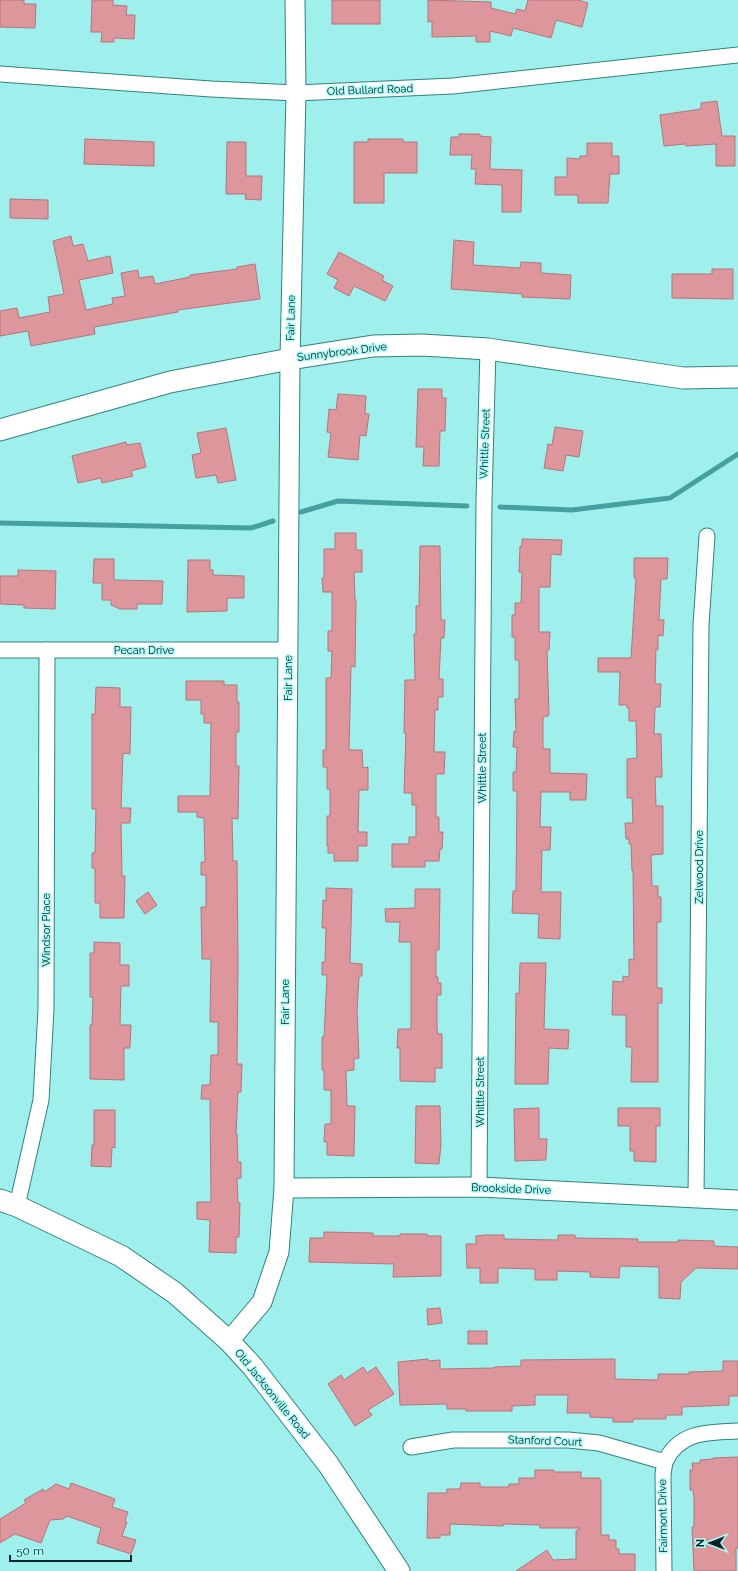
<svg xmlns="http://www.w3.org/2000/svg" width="738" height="1571" viewBox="0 0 738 1571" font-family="Raleway,sans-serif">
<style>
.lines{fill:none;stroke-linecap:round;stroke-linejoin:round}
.stream{stroke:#44a19f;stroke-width:5}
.building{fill:#de969d;stroke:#b3757b}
.minor-casing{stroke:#308281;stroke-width:17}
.tertiary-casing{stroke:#308281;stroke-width:21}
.secondary-casing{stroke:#308281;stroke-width:23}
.minor{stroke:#fff;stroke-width:15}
.tertiary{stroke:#fff;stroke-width:19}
.secondary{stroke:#fff;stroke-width:21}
.labels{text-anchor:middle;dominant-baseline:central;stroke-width:3;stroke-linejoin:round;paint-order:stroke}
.street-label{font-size:11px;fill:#022525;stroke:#acfcf9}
</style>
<rect width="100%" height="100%" fill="#9fefec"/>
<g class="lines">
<g class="stream">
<path d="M 500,507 L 572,510 L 670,498 L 738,454"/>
<path d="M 301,512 L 338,501 L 467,506"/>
<path d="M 0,523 L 251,528 L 273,521"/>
</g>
</g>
<g class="building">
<path d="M 0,0 L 24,0 L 24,4 L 36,4 L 35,28 L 0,27 Z"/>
<path d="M 92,0 L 113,0 L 113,5 L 127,6 L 126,15 L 135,15 L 134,39 L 114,38 L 114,42 L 101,42 L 102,32 L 91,32 Z"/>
<rect x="332" y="0" width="48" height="24"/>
<path d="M 428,0 L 491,2 L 491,8 L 515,14 L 517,9 L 525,11 L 528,0 L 578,0 L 588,3 L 582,27 L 556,20 L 551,38 L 513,28 L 511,36 L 490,31 L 490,42 L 476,42 L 476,36 L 432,37 L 432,21 L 428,22 Z"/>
<path d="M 717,101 L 722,136 L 735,136 L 735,166 L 716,166 L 716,144 L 686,146 L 685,144 L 664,146 L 660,115 L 701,109 L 701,103 Z"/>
<path d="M 459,134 L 480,134 L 480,136 L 491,137 L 490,169 L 522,170 L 521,212 L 502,212 L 502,185 L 475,184 L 476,169 L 471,169 L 472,155 L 450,155 L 451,137 L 459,137 Z"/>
<path d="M 85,139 L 154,142 L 154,166 L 84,164 Z"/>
<path d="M 368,139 L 403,139 L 403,142 L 417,142 L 417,173 L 384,173 L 384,203 L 354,203 L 354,142 L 368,142 Z"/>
<path d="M 227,142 L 246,142 L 246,176 L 262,176 L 261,200 L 245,199 L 246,194 L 226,194 Z"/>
<path d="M 587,143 L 612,143 L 612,156 L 619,156 L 619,174 L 610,174 L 608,203 L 578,203 L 578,195 L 555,195 L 555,177 L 567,177 L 567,158 L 580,159 L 580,156 L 587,156 Z"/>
<path d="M 10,199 L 48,200 L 48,219 L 10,218 Z"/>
<path d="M 71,236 L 73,246 L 83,244 L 88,261 L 110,256 L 113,273 L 79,280 L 86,310 L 113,304 L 112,298 L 125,296 L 121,273 L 138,270 L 139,278 L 153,276 L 155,284 L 190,277 L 190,275 L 237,269 L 237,267 L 255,264 L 260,299 L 178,310 L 178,312 L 94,327 L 95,334 L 31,346 L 28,331 L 0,336 L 0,311 L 17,308 L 19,318 L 50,312 L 48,297 L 64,294 L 53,241 Z"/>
<path d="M 454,240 L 474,242 L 473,265 L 520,268 L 521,262 L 541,263 L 541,273 L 571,275 L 570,299 L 522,297 L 522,294 L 451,289 Z"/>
<path d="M 339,252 L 384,276 L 382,280 L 393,286 L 385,301 L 354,286 L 349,296 L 334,288 L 338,280 L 327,274 Z"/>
<path d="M 712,269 L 733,269 L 733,299 L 672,298 L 672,274 L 712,274 Z"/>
<path d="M 418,389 L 442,389 L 442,398 L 446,398 L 445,431 L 440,431 L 439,466 L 423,466 L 424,447 L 416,447 Z"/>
<path d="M 338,394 L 366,396 L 365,414 L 369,414 L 366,436 L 360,435 L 358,460 L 328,457 L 331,433 L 327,432 L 329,409 L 336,410 Z"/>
<path d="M 555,427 L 583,431 L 579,457 L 566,455 L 563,471 L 544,468 L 548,444 L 552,445 Z"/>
<path d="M 226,428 L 236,480 L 218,483 L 216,475 L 196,478 L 192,455 L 201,453 L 197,433 Z"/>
<path d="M 126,442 L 127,445 L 140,443 L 146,467 L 131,471 L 133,476 L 102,483 L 101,478 L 78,483 L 72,456 Z"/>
<path d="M 335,533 L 356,533 L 356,550 L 362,550 L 362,572 L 354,572 L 355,600 L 356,600 L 355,667 L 351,666 L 349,750 L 362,750 L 363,768 L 368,767 L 368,790 L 359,790 L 358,832 L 367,832 L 367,846 L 358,846 L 358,861 L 334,861 L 334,853 L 328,853 L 328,846 L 327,846 L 327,816 L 330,816 L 330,789 L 327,789 L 327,767 L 323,767 L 323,750 L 326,750 L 326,678 L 331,678 L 332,651 L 328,651 L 328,631 L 332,631 L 332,592 L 323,592 L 322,578 L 324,578 L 324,549 L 335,549 Z"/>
<path d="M 522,539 L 562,540 L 561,555 L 551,554 L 550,587 L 539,587 L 539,632 L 550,632 L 549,650 L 547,650 L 549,715 L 548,716 L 543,717 L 543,749 L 550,749 L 550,773 L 587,774 L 586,800 L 570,800 L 570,792 L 541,792 L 540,827 L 551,827 L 550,850 L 542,850 L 541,892 L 561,892 L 560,939 L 538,938 L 539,914 L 512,913 L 513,891 L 516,891 L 517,791 L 513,791 L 513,772 L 516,772 L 517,747 L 513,747 L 514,731 L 516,732 L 515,699 L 519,699 L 519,660 L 515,660 L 515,637 L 512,637 L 512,615 L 515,615 L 515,603 L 521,603 L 522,572 L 519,572 L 520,546 L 522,546 Z"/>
<path d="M 420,546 L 440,546 L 441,620 L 445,620 L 444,638 L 441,638 L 439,679 L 443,679 L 443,697 L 438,697 L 438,710 L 435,710 L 434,752 L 445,752 L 444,774 L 436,774 L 436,817 L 439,817 L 439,832 L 443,832 L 442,849 L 440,849 L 439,861 L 425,861 L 425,867 L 392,867 L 392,844 L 409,844 L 409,837 L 416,837 L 416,805 L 412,805 L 412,793 L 404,793 L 406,733 L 404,733 L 405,680 L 415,680 L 414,634 L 416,634 L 416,606 L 419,606 Z"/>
<path d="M 634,558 L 668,558 L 667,579 L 661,579 L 659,620 L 664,620 L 663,636 L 658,635 L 658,650 L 656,649 L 655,684 L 661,684 L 660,707 L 655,707 L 654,734 L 661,734 L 662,777 L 655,777 L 656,806 L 663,806 L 663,854 L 651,855 L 652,886 L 658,886 L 658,897 L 661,897 L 661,922 L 657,922 L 657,988 L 662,988 L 662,1003 L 658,1003 L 658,1082 L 631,1082 L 632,1047 L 626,1047 L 626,1015 L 612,1015 L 613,981 L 623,982 L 623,976 L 629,977 L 629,959 L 634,960 L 633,871 L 632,871 L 631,844 L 629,844 L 629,839 L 626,839 L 625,823 L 633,823 L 632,798 L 627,798 L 627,759 L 637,758 L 636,721 L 629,721 L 629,708 L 627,708 L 627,705 L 619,705 L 620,672 L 598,672 L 598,658 L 631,658 L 636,578 L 634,578 Z"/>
<path d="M 94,559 L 114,559 L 114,580 L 163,581 L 162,604 L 137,604 L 137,609 L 120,609 L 111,605 L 111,600 L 102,600 L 102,583 L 93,583 Z"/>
<path d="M 188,560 L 210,560 L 210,570 L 213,570 L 213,575 L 244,576 L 244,598 L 227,598 L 227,611 L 187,612 Z"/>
<path d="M 18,570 L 56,571 L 55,609 L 24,608 L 24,605 L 0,604 L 0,576 L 18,576 Z"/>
<path d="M 186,681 L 224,681 L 224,685 L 237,685 L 237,702 L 239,702 L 239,732 L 236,732 L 236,766 L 239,766 L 238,819 L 232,818 L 233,861 L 237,861 L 238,964 L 237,1064 L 242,1064 L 241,1092 L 238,1092 L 236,1134 L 237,1134 L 238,1162 L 241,1162 L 241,1178 L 237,1179 L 238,1202 L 240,1203 L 239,1237 L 236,1237 L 236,1253 L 209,1252 L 210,1220 L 197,1219 L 197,1202 L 211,1202 L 210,1099 L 201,1099 L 202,1085 L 210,1085 L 211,1055 L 218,1055 L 218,1022 L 210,1022 L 211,959 L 202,959 L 201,907 L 206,907 L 206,875 L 201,875 L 201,862 L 205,862 L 204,818 L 197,817 L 197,812 L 178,812 L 178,796 L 210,796 L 211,723 L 204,723 L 204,714 L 201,714 L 201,700 L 186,700 Z"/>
<path d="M 96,687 L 120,688 L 120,707 L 131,707 L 130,754 L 123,753 L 121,808 L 131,808 L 130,823 L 121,823 L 122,876 L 125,876 L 124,918 L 100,918 L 100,903 L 95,903 L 95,868 L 92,868 L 92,853 L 95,853 L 96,809 L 92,809 L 92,714 L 95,714 Z"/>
<path d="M 326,888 L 352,889 L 350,963 L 362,964 L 362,976 L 359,976 L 357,1010 L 359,1058 L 354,1059 L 354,1070 L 346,1071 L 347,1106 L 355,1106 L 354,1156 L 327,1155 L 327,1142 L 324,1142 L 325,1124 L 331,1124 L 331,1090 L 324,1090 L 324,1070 L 322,1070 L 322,1037 L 324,1037 L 327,975 L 322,975 L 322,962 L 325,962 L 326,928 L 322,928 L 323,900 L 326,901 Z"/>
<path d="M 415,889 L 440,889 L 439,950 L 436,950 L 436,977 L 438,977 L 438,983 L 441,983 L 441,995 L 437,995 L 437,1029 L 438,1034 L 442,1034 L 442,1068 L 435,1068 L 435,1082 L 400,1081 L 400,1048 L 397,1048 L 398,1029 L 411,1029 L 411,942 L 399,942 L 400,922 L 386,922 L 385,909 L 415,908 Z"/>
<path d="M 148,892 L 157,905 L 145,914 L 136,901 Z"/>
<path d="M 94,942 L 120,943 L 120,965 L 129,965 L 129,986 L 121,986 L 120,1025 L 131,1025 L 130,1048 L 124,1048 L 124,1080 L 90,1079 L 90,1025 L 92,1025 L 93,997 L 90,997 L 90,953 L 94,953 Z"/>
<path d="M 520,963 L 546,963 L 544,1029 L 569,1030 L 568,1049 L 549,1048 L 548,1084 L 515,1084 L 516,993 L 519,994 Z"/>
<path d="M 416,1106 L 440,1106 L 441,1144 L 439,1164 L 415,1163 Z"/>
<path d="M 539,1108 L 539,1139 L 547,1139 L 546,1160 L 515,1161 L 514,1109 Z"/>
<path d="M 618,1108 L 660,1108 L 660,1126 L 656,1126 L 656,1162 L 634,1161 L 634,1151 L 630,1151 L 630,1126 L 618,1126 Z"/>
<path d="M 94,1110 L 115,1110 L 115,1148 L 112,1147 L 111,1167 L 91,1166 L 92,1145 L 94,1145 Z"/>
<path d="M 324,1232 L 373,1233 L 373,1236 L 400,1236 L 400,1234 L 427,1234 L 427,1236 L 441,1236 L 441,1276 L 393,1277 L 394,1264 L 309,1262 L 310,1238 L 324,1238 Z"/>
<path d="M 484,1235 L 504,1235 L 504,1239 L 558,1240 L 558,1235 L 575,1235 L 575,1238 L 638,1239 L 638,1242 L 678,1242 L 678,1240 L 714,1241 L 714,1246 L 738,1247 L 738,1269 L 696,1268 L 681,1282 L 680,1299 L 659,1298 L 659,1267 L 620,1266 L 619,1278 L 590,1277 L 590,1272 L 557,1271 L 557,1280 L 535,1280 L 535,1269 L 498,1268 L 498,1283 L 480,1283 L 480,1268 L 467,1268 L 466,1244 L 476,1244 L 476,1236 Z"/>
<path d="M 440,1308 L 442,1323 L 428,1325 L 427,1309 Z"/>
<rect x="468" y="1331" width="19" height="13"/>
<path d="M 428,1359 L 428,1361 L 440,1360 L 440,1369 L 494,1368 L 494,1367 L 521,1366 L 521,1360 L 615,1359 L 615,1379 L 658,1380 L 658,1374 L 689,1374 L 689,1372 L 723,1371 L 723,1361 L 738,1361 L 738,1396 L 729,1396 L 729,1405 L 682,1407 L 682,1415 L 666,1415 L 666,1419 L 633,1419 L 633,1422 L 613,1422 L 613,1418 L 590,1417 L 590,1413 L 567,1413 L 568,1395 L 535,1395 L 535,1405 L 512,1406 L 512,1411 L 466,1411 L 466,1409 L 447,1409 L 447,1404 L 400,1405 L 398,1362 Z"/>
<path d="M 363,1367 L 367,1373 L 376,1367 L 394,1394 L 368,1410 L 372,1415 L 355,1426 L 328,1384 L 341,1375 L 344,1380 Z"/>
<path d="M 738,1457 L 738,1548 L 736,1548 L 736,1571 L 694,1571 L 692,1527 L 694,1527 L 694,1499 L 693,1490 L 690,1490 L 690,1470 L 693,1470 L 692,1463 L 700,1463 L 700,1460 L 713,1459 L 713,1458 Z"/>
<path d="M 535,1470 L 554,1470 L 554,1472 L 581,1472 L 581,1478 L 600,1478 L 600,1480 L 601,1480 L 601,1535 L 609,1535 L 609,1540 L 616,1540 L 616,1549 L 619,1549 L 619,1554 L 635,1554 L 635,1571 L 516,1571 L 547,1550 L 553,1560 L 576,1559 L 576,1531 L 580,1528 L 540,1528 L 540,1525 L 503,1524 L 503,1526 L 450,1524 L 450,1535 L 440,1535 L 440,1538 L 427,1538 L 428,1493 L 447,1493 L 447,1489 L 460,1489 L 461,1483 L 480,1483 L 480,1487 L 509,1487 L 509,1484 L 519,1484 L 519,1478 L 535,1478 Z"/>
<path d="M 71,1483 L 115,1499 L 112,1507 L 128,1512 L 125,1521 L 127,1522 L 122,1536 L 136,1540 L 131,1554 L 97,1543 L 101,1528 L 67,1516 L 63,1519 L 50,1520 L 41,1543 L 15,1534 L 0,1543 L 0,1519 L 26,1503 L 24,1500 L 43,1489 L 44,1492 L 56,1484 L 69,1489 Z"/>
</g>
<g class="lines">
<defs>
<g id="minor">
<path d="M 0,74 L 211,89 L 296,93 L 453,86 L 738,55"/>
<path d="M 0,650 L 288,650"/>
<path d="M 479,1187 L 484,500 L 488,349"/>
<path d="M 696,1198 L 701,625 L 707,536"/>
<path d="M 17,1206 L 41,1100 L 46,1009 L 47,650"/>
<path d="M 411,1447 L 453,1440 L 568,1440 L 599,1443 L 665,1462 C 679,1431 709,1432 738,1431"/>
<path d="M 664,1571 L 663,1474 L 665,1462"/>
</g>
<g id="tertiary">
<path d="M 284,1188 L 479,1187 L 738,1200"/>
<path d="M 229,1341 L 262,1302 L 279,1252 L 284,1188 L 290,359 L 296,93 L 295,0"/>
</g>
<g id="secondary">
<path d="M 0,430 L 170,382 L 290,359 L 373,346 L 422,345 L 488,349 L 683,378 L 738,377"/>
<path d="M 0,1200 L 17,1206 L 121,1256 L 175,1293 L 229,1341 L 253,1367 L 328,1464 L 399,1571"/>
</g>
</defs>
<use href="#minor" class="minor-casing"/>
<use href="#tertiary" class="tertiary-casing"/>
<use href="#secondary" class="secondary-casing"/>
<use href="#minor" class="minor"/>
<use href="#tertiary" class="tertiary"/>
<use href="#secondary" class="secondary"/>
</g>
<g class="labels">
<g class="street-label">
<text transform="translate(370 90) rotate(-2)">Old Bullard Road</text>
<text transform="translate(291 318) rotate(-89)">Fair Lane</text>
<text transform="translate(342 352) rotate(-7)">Sunnybrook Drive</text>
<text transform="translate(485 444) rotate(-88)">Whittle Street</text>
<text x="144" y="650">Pecan Drive</text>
<text transform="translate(288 678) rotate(-90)">Fair Lane</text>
<text transform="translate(482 768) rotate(-90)">Whittle Street</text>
<text transform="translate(699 867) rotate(-90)">Zelwood Drive</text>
<text transform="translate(46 930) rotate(-90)">Windsor Place</text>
<text transform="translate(285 1002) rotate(-90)">Fair Lane</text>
<text transform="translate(480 1092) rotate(-90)">Whittle Street</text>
<text transform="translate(511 1189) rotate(2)">Brookside Drive</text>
<text transform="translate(272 1394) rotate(51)">Old Jacksonville Road</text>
<text transform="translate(545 1441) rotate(2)">Stanford Court</text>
<text transform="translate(663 1516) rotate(-91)">Fairmont Drive</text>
</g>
</g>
<g transform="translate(710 1543) rotate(270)" stroke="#acfcf9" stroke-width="3" paint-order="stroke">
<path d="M0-3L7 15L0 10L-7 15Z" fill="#022525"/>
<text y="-6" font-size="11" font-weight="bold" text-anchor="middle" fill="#022525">N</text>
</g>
<path d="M10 1555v6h121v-6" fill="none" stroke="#022525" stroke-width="2"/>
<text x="16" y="1555" font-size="12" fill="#022525" stroke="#acfcf9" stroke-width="3" paint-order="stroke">50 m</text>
</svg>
